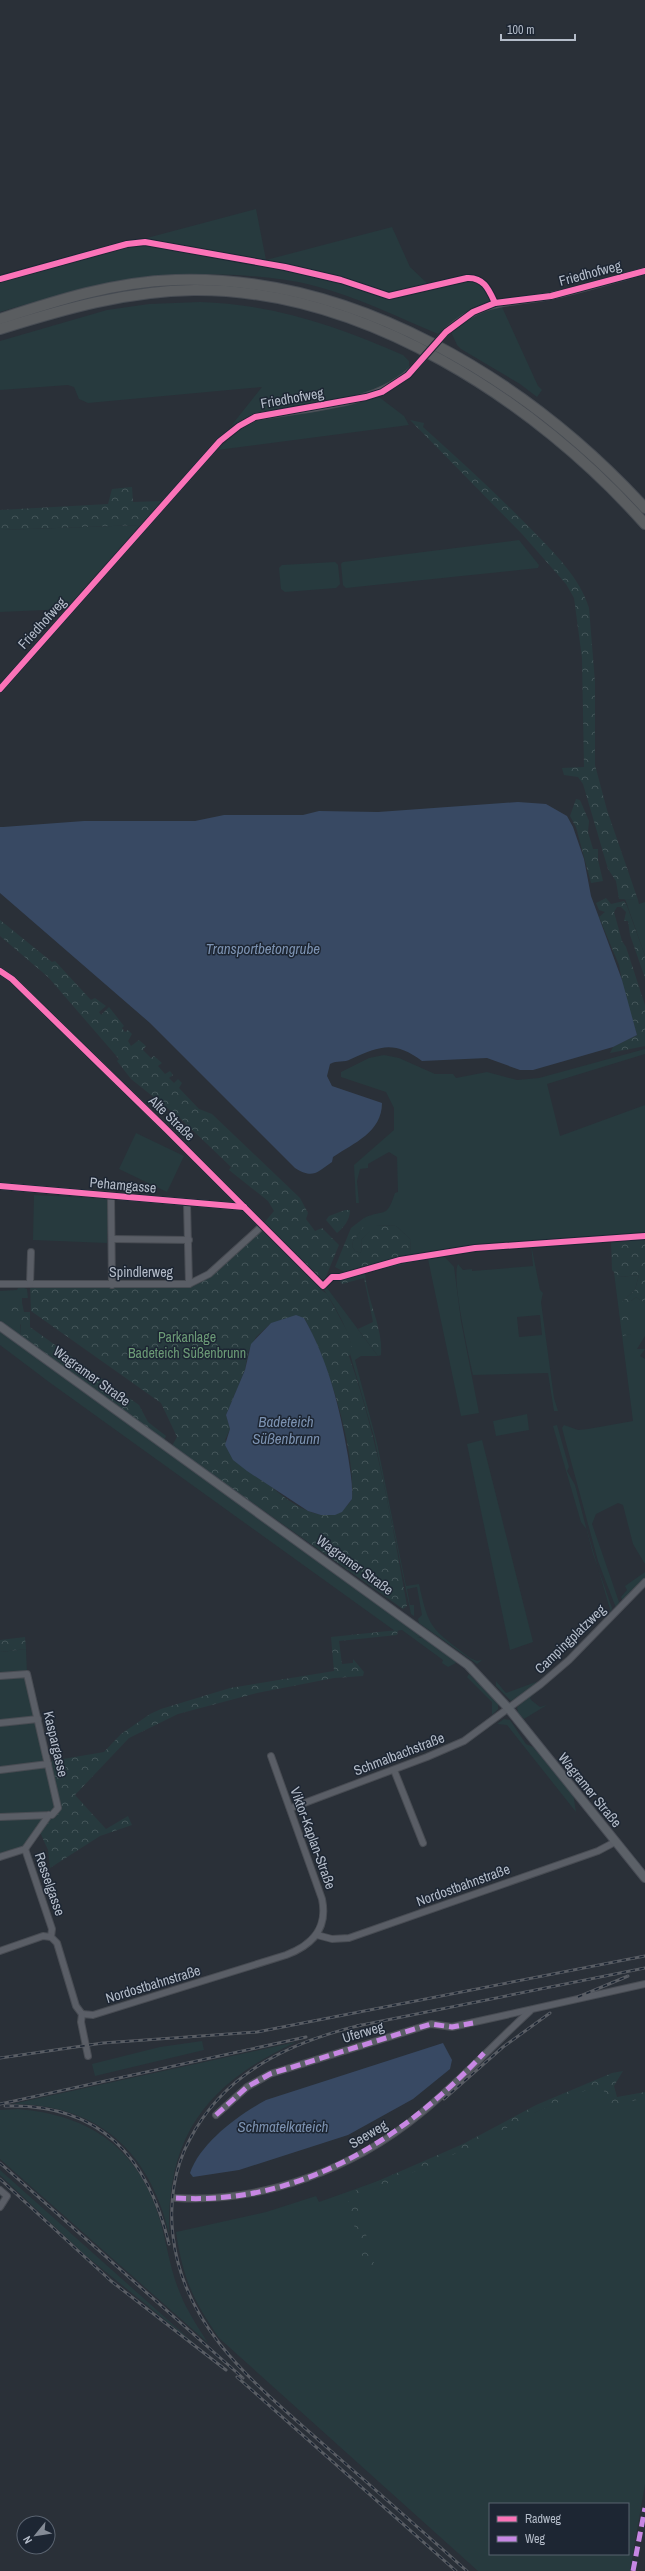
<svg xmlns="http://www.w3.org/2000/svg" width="645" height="2571" viewBox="0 0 645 2571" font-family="'Archivo Narrow',sans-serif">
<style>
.green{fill:#273a3e;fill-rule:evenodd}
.forest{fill:url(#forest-crowns);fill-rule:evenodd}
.water{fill:#384963}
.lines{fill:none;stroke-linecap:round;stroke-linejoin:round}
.minor-casing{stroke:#484c53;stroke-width:8}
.major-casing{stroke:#484c55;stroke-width:10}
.highway-casing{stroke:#474c53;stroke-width:12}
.minor{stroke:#5a5e66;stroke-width:6}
.major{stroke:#5c6168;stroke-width:8}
.highway{stroke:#5a5d60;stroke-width:10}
.rail-casing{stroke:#595d64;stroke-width:3}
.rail{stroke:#1d2633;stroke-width:1.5;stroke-dasharray:4.5;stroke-linecap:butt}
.minor-bridge-casing{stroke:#484c53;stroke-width:8;stroke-linecap:butt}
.minor-bridge{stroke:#5a5e66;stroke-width:6}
.quiet{stroke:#c787e3;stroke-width:5;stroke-dasharray:10 5;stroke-linecap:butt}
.cycleway-casing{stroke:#1d2633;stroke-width:8}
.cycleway{stroke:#fb73b8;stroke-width:6}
.labels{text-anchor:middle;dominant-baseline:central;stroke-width:3;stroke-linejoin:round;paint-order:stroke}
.street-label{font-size:14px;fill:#b4bcc9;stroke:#1d2633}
.park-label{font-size:14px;fill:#6b9a76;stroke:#1d2633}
.water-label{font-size:15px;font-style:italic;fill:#7c92b1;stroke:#1d2633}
</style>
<defs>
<pattern id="forest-crowns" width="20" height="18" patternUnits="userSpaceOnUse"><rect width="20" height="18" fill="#273a3e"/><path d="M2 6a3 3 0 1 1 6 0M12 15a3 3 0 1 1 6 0" fill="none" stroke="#445559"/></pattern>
</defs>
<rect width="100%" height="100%" fill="#2a3038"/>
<g class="green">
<path d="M 256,209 L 266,260 L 392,227 L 410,267 L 429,285 C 444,281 473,268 486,281 C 490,286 493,294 497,300 L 472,309 L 438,334 C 398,317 357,297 315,286 C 289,279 264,277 237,275 C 150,270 83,287 0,312 L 0,277 Z"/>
<path d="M 200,302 C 272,304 338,326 403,355 L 409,361 L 409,369 C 361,413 286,393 231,426 L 262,387 L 88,403 L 79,399 L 74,387 L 68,385 L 0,390 L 0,341 L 107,310 L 149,304 Z"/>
<path d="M 502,307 L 538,386 L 542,390 L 537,397 L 520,384 L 461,349 L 457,345 L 451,332 C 466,319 482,311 502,307 Z"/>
<path d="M 379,397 L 404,416 L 409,425 L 217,450 L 240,429 L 257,420 Z"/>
<path d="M 140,525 L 68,609 L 0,612 L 0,530 Z"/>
<path d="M 519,540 L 539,565 L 538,568 L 346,588 L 343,585 L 341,564 L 343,562 Z"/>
<path d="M 335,562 L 338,565 L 340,584 L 336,588 L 285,592 L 281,589 L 279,568 L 282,565 Z"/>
<path d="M 625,899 L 638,900 L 639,904 L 645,902 L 645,956 Z"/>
<path d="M 645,1049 L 645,1054 L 547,1084 L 560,1136 L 645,1105 L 645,1234 L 472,1247 L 411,1256 L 410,1239 L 396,1226 L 376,1225 L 362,1239 L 361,1253 L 355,1251 L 352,1247 L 353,1241 L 367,1221 L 364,1218 C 385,1208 386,1220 395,1193 L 398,1192 L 397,1157 L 389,1152 L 368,1164 L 368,1168 L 360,1169 L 357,1181 L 359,1203 L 356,1203 L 354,1165 L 394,1130 L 394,1108 L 386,1092 L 341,1077 L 341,1072 L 369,1058 L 384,1055 L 399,1058 L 435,1074 L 453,1074 L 456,1078 L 487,1072 L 517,1080 L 539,1078 Z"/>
<path d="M 136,1133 L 184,1156 L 167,1192 L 119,1169 Z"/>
<path d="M 34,1195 L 109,1199 L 107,1243 L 33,1240 Z"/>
<path d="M 531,1244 L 540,1290 L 543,1293 L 541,1302 L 554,1398 L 558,1411 L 554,1411 L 548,1373 L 473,1375 C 469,1356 451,1278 458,1264 L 463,1270 L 472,1269 L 472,1271 L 533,1266 ZM 540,1315 L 542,1335 L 519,1337 L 517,1317 Z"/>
<path d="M 442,1254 L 454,1267 L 461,1321 L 479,1413 L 461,1416 L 428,1259 L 365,1273 L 360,1273 Z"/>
<path d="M 614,1273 L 619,1277 L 639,1275 L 635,1290 L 623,1301 L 623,1335 L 631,1334 L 631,1301 L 636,1297 L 645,1303 L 645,1336 L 637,1349 L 645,1349 L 640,1356 L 645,1359 L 645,1564 L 633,1544 L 623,1505 L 618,1503 L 596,1514 L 592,1524 L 619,1602 L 616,1608 L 598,1561 L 562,1428 L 564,1425 L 578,1430 L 588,1429 L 633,1421 Z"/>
<path d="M 19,1286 L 27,1289 L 28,1298 L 22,1298 L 22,1303 L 19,1303 C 19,1316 21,1326 21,1338 L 0,1323 L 0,1291 L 17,1290 Z"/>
<path d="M 327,1288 L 378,1356 L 361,1356 L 355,1360 L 377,1443 L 406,1586 L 419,1584 C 429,1631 433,1629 470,1658 L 477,1661 L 482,1660 L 477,1664 L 419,1623 L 418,1619 L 422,1615 L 417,1587 L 407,1589 L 410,1605 L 414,1605 L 414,1616 L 411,1614 L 374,1437 L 350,1354 C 357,1343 332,1301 324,1290 Z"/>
<path d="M 0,1330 L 423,1637 L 417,1637 L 428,1639 L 456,1661 L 456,1663 L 448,1667 L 442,1663 L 443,1660 L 402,1630 L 395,1631 L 49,1382 L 0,1345 Z"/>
<path d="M 527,1414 L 529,1430 L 496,1436 L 493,1421 Z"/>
<path d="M 557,1425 L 569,1467 L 567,1471 L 575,1485 L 593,1554 L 612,1608 L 611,1613 L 587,1530 L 581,1522 L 553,1426 Z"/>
<path d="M 482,1440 L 533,1642 L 510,1650 L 467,1444 Z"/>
<path d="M 645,1572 L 645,1579 L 623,1602 L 621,1597 L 627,1590 L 625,1586 Z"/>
<path d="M 26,1649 L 27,1674 L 58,1808 L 26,1846 L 0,1857 L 0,1652 Z"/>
<path d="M 469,1674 L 498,1703 L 498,1709 L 492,1715 L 492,1702 L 467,1677 Z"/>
<path d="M 496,1681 L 506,1693 L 536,1682 L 537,1684 L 511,1701 L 496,1686 Z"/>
<path d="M 539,1689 L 530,1698 L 531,1700 L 540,1707 L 547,1705 L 524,1719 L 518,1713 L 517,1707 Z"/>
<path d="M 504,1719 L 510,1720 L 526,1744 L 533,1747 L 573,1793 L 576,1812 L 507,1725 L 497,1724 Z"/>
<path d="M 202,2041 L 204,2050 L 95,2076 L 92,2064 L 160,2047 Z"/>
<path d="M 296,2042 C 209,2083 167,2133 169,2233 C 149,2151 98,2104 12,2104 Z"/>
<path d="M 603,2081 L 613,2102 L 645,2094 L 645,2484 L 630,2571 L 478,2571 L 219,2338 C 193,2300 183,2279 176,2232 L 266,2212 L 316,2196 L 319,2202 L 406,2171 ZM 490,2504 L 628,2504 L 628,2554 L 490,2554 Z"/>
<path d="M 18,2109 C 91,2115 139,2149 160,2220 C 167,2244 170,2270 180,2293 C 187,2311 198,2327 208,2343 L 0,2159 L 0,2110 Z"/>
<path d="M 0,2170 L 197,2346 L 85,2255 L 0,2175 Z"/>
</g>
<g class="forest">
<path d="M 410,420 L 424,423 L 423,427 C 461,461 498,495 534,532 C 555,554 580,578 589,608 L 595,682 L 595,765 L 607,810 L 638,900 L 619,899 L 616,881 L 608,869 L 583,784 L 578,777 L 564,775 L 562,768 L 584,767 L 582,658 L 574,598 L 566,584 L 522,534 Z"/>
<path d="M 132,487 L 133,502 L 163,501 L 140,525 L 0,530 L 0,510 L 108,504 L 112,489 Z"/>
<path d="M 576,799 L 580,800 L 589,821 L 588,832 L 593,849 L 598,849 L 598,860 L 603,881 L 591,883 L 576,827 L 570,816 Z"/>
<path d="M 606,898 L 611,904 L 624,901 L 627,906 L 645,956 L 645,978 L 630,935 L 628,921 L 624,921 L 626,912 L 621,907 L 617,907 L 614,912 L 622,941 L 626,947 L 645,1005 L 645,1046 L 610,1053 L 613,1047 L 637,1035 L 624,992 L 619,965 L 599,917 L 605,912 L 599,910 L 596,903 Z"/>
<path d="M 0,920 L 52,962 L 55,961 L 91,1000 L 95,998 L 106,1006 L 99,1012 L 101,1015 L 109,1007 L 124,1026 L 122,1028 L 125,1032 L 128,1030 L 132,1034 L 128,1041 L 131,1046 L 139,1040 L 146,1046 L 143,1050 L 151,1058 L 154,1056 L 162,1063 L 158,1066 L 165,1074 L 170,1071 L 173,1075 L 169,1078 L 174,1083 L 178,1079 L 182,1083 L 179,1088 L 199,1109 L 212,1114 L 300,1198 L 308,1213 L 306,1219 L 315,1231 L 322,1228 L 339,1245 L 325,1279 L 319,1279 L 264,1223 L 274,1211 L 268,1201 L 229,1170 L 231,1167 L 181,1119 L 131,1079 L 117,1061 L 119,1059 L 48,977 L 0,936 Z"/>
<path d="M 345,1210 L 350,1210 C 350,1220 344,1227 337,1233 L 326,1220 L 329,1216 Z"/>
<path d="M 364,1218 L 368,1221 L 353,1241 L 352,1247 L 355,1251 L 361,1253 L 362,1239 L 375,1225 L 396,1226 L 410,1239 L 411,1256 L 347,1273 L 335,1267 L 351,1228 Z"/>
<path d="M 262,1226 L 323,1286 L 320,1289 L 327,1294 L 347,1331 L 353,1350 L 349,1356 C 377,1437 392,1522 407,1606 L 403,1609 L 172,1446 L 177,1437 L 161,1403 L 31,1311 L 30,1284 L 189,1284 L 209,1274 ZM 304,1318 C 328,1360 356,1450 352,1499 C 321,1550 248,1465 225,1440 L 230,1429 L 226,1415 L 245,1370 L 248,1352 L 256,1337 L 271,1323 Z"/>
<path d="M 645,1237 L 645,1303 L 636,1297 L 631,1301 L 631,1334 L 623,1336 L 619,1310 L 623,1301 L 635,1290 L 639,1275 L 618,1277 L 612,1270 L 611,1241 Z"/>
<path d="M 360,1273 L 365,1273 C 367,1301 383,1327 381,1355 L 378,1356 L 358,1329 L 373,1322 L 364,1278 L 342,1284 L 340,1281 L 342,1278 Z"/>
<path d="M 19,1303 L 22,1303 L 24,1312 L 30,1312 L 30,1327 L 139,1405 L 148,1422 L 166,1436 L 164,1440 L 21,1338 L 21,1325 L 9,1312 L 8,1307 L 11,1304 Z"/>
<path d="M 398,1630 L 397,1635 L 339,1641 L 342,1664 L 353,1663 L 353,1659 L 364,1672 L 363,1676 L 334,1678 L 257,1693 L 178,1714 L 129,1738 L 75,1795 L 106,1829 L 128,1816 L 132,1825 L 100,1836 L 50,1868 L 48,1850 L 39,1830 L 60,1809 L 51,1761 L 104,1752 L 121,1734 L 150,1714 L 161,1709 L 230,1688 L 334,1671 L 331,1637 Z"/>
<path d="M 25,1637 L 26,1649 L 0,1652 L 0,1640 Z"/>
<path d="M 623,2071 L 614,2086 L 617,2097 L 645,2092 L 645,2098 L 612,2106 L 600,2084 L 536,2112 L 477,2144 L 361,2195 L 358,2211 L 359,2222 L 365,2222 C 368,2231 364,2239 369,2248 L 367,2253 L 377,2267 L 370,2270 L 361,2254 L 348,2200 L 355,2191 L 463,2144 L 536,2105 L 612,2073 Z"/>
</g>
<g class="water">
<path d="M 518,802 L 546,804 L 567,816 L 573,827 L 584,859 L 591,896 L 622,980 L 637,1035 L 613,1047 L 533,1070 L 520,1070 L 487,1058 L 422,1061 C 394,1040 380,1046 351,1059 C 344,1063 337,1060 330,1064 L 327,1076 L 332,1086 L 382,1103 C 382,1132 354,1143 333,1157 L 332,1162 C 316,1173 313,1179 295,1168 L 150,1023 L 0,893 L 0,827 L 3,827 L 84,821 L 195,821 L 224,815 L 303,815 L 319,811 L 378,812 Z"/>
<path d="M 296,1315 L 304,1318 C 328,1360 340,1408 348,1456 C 350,1470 353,1484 352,1499 L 342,1512 L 335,1515 L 321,1515 L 308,1511 L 247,1471 L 233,1460 L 225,1445 L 230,1429 L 226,1415 L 245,1370 L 251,1344 L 271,1323 Z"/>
<path d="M 443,2043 L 452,2060 L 450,2069 L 413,2099 L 348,2135 L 239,2170 L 193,2177 L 190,2173 C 200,2143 238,2115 266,2100 Z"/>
</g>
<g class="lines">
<defs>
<g id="minor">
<path d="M 446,332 C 482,299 506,304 550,296 C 582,290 614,279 645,271"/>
<path d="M 0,689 L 220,441 L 239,426 L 255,417 C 306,408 379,406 416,366"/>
<path d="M 0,971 L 12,979 L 166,1129 L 323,1286"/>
<path d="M 0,1186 L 244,1207"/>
<path d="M 111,1196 L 112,1285"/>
<path d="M 187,1204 L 189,1284"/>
<path d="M 112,1239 L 189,1240"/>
<path d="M 0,1284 L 189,1284 L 209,1274 L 262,1226"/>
<path d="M 30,1284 L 31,1252"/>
<path d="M 0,1676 L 27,1674 L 58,1808 L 52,1815 L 0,1817"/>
<path d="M 0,1723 L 38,1719"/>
<path d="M 0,1770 L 48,1764"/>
<path d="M 394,1770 L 423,1843"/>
<path d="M 291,1808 L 427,1757 L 464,1741 L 541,1684 L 569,1660 L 645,1582"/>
<path d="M 25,1849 L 52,1929 L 51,1937"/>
<path d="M 0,1857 L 25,1849 L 49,1815"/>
<path d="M 317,1935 L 332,1939 L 349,1938 L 598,1851 L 615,1842"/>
<path d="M 51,1937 L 57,1943 L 76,2006 L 82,2014"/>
<path d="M 0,1951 L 43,1936 L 51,1937"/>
<path d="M 82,2014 L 93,2015 L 286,1955 C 313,1945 328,1928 322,1899 L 271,1756"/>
<path d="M 82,2014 L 81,2022 L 88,2056"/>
<path d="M 216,2115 L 247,2087 L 270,2074 L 418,2028 L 431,2024 L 452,2027 L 645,1984"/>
<path d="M 0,2190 L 7,2196 L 0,2207"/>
<path d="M 176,2198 C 263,2203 353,2169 420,2114 C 459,2082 493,2045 530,2011"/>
</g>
<path id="major" d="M 0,1326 L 468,1665 L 509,1709 L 645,1878"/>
<g id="highway">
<path d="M 0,319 C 58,300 114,282 175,280 C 354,274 527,380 645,508"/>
<path d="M 0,329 C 64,309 126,291 194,290 C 364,289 536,401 645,524"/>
</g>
</defs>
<use href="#minor" class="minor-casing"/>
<use href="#major" class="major-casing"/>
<use href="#highway" class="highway-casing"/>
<use href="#minor" class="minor"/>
<use href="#major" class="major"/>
<use href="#highway" class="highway"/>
<defs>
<g id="rail">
<path d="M 578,1997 L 628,1976"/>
<path d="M 361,2025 C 291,2042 225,2072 190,2139 C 174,2168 169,2203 173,2236 C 184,2333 263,2390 331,2451 C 377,2491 422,2531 467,2571"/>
<path d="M 357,2026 L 645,1968"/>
<path d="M 0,2058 L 103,2043 L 257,2032 L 645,1956"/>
<path d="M 444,2099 L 503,2047 L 550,2013"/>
<path d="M 0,2104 L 306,2037"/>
<path d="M 5,2106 C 100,2103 148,2157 169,2244"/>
<path d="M 0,2163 L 243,2378"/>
<path d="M 0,2179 L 111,2281 L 226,2370"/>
<path d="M 237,2377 L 456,2571"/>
</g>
</defs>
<use href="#rail" class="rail-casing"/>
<use href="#rail" class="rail"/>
<defs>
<path id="minor-bridge" d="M 416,366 L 446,332"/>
</defs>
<use href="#minor-bridge" class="minor-bridge-casing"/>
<use href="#minor-bridge" class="minor-bridge"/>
<g class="quiet">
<path d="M 216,2115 L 247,2087 L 270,2074 L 418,2028 L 431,2024 L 452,2027 L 473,2023"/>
<path d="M 176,2198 C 298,2206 404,2139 484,2053"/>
<path d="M 633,2571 L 645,2508"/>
</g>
<defs>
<g id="cycleway">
<path d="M 0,279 L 127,244 L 145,242 L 285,267 L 341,280 L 389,296 L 467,278 C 484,277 489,290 495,303"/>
<path d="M 0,689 L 220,441 L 239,426 L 255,417 L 366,397 L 382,392 L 408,375 L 446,332 L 473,312 L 495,303 L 551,296 L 645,271"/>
<path d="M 0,971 L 12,979 L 166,1129 L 323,1286 L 332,1277 L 340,1277 L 400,1260 L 475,1248 L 645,1236"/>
<path d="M 0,1186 L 244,1207"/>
</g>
</defs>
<use href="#cycleway" class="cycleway-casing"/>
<use href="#cycleway" class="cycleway"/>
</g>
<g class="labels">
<g class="street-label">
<text transform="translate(590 273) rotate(-15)">Friedhofweg</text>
<text transform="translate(292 398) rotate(-10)">Friedhofweg</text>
<text transform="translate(42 623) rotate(-48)">Friedhofweg</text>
<text transform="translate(172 1118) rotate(44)">Alte Straße</text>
<text transform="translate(123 1185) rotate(5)">Pehamgasse</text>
<text x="141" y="1272">Spindlerweg</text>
<text transform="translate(92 1376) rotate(36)">Wagramer Straße</text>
<text transform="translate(355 1565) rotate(36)">Wagramer Straße</text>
<text transform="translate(570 1639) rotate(-44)">Campingplatzweg</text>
<text transform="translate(56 1744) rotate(77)">Kaspargasse</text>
<text transform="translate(399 1754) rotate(-21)">Schmalbachstraße</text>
<text transform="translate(590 1790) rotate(51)">Wagramer Straße</text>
<text transform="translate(313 1838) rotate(70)">Viktor-Kaplan-Straße</text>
<text transform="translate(50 1884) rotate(71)">Resselgasse</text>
<text transform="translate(463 1885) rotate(-20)">Nordostbahnstraße</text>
<text transform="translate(153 1984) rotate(-17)">Nordostbahnstraße</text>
<text transform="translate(363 2032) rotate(-17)">Uferweg</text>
<text transform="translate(368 2134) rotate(-31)">Seeweg</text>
</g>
<g class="park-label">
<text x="187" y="1337">Parkanlage<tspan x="187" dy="16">Badeteich Süßenbrunn</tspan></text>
</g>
<g class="water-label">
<text x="263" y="948">Transportbetongrube</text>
<text x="286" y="1421">Badeteich<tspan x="286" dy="17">Süßenbrunn</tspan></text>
<text x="283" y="2126">Schmatelkateich</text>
</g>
</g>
<rect x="489" y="2503" width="140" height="52" fill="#1d2633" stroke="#59626f"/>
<rect x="497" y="2516" width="20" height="6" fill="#fb73b8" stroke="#59626f"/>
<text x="525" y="2523" font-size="12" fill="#b4bcc9">Radweg</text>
<rect x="497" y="2536" width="20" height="6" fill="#c787e3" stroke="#59626f"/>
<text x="525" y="2543" font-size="12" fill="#b4bcc9">Weg</text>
<g transform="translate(36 2535) rotate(240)"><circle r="19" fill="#1d2633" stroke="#59626f"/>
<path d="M0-3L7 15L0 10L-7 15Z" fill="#848b96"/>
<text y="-6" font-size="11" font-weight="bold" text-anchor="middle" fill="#b4bcc9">N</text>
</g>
<path d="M501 34v6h74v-6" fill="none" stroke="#b4bcc9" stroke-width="2"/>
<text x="507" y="34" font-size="12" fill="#b4bcc9" stroke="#1d2633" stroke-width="3" paint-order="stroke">100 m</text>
</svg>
